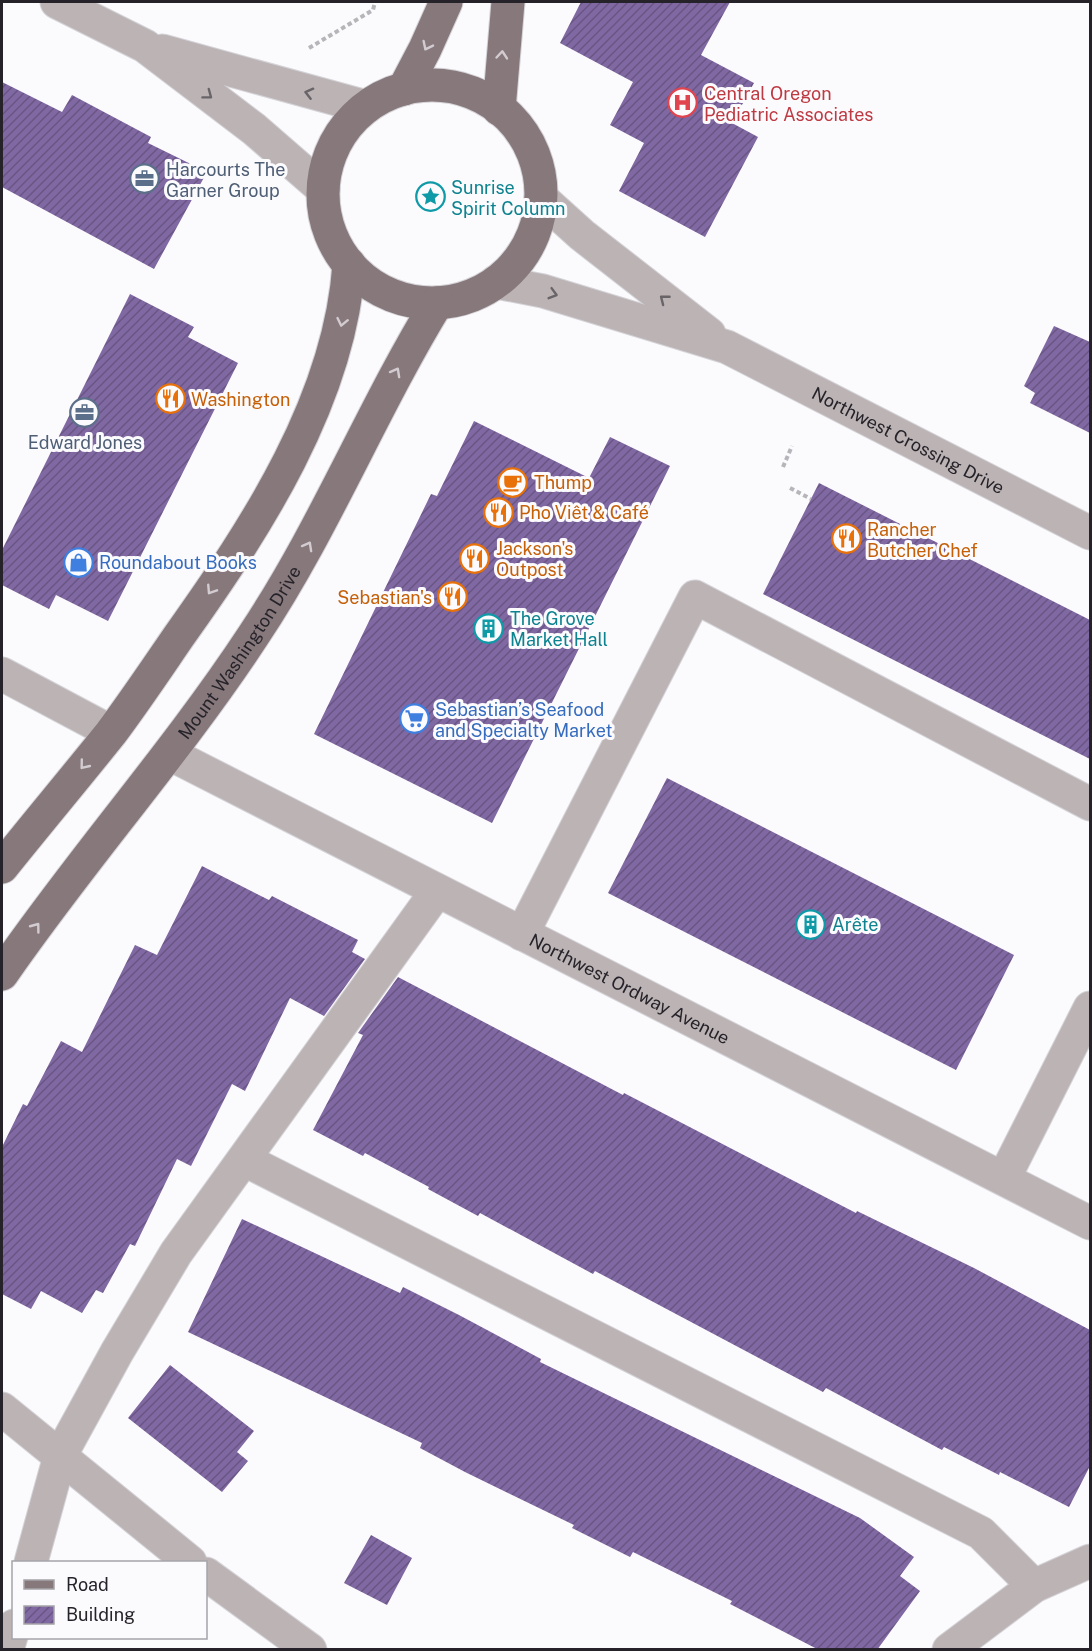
<svg xmlns="http://www.w3.org/2000/svg" width="1092" height="1651" viewBox="0 0 1092 1651" font-family="'Public Sans',sans-serif">
<style>
.building{fill:url(#building-hatch)}
.lines{fill:none;stroke-linecap:round;stroke-linejoin:round}
.minor-casing{stroke:#d4d3d7;stroke-width:35}
.major-casing{stroke:#d4d3d7;stroke-width:35}
.path{stroke:#b6b5b9;stroke-width:4;stroke-dasharray:4.5 3;stroke-linecap:butt}
.minor{stroke:#bcb3b5;stroke-width:33}
.major{stroke:#87787c;stroke-width:33}
.oneway{stroke:#d2ccd0}
.oneway2{stroke:#696468}
.labels{text-anchor:middle;dominant-baseline:central;stroke-width:6;stroke-linejoin:round;paint-order:stroke}
.health-label{font-size:18px;fill:#be3a42;stroke:#fbfafd;text-anchor:start}
.service-label{font-size:18px;fill:#4e5e75;stroke:#fbfafd;text-anchor:start}
.culture-label{font-size:18px;fill:#0d838f;stroke:#fbfafd;text-anchor:start}
.food-label{font-size:18px;fill:#c56008;stroke:#fbfafd;text-anchor:start}
.street-label{font-size:18px;fill:#252329;stroke:#fbfafd}
.shop-label{font-size:18px;fill:#366cbe;stroke:#fbfafd;text-anchor:start}
</style>
<defs>
<pattern id="building-hatch" width="6" height="6" patternUnits="userSpaceOnUse" patternTransform="scale(1.5)"><rect width="6" height="6" fill="#8068a2"/><path d="M-1 1l2-2M0 6l6-6M5 7l2-2" fill="none" stroke="#695584"/></pattern>
</defs>
<rect width="100%" height="100%" fill="#fbfafd"/>
<g class="building">
<path d="M 581,2 L 730,2 L 701,55 L 754,83 L 732,123 L 758,137 L 705,237 L 619,191 L 644,143 L 610,125 L 633,82 L 560,43 Z"/>
<path d="M 2,82 L 62,112 L 72,95 L 151,137 L 148,143 L 207,172 L 154,269 L 2,187 Z"/>
<path d="M 130,294 L 194,327 L 188,337 L 238,363 L 108,621 L 56,595 L 49,609 L 2,585 L 2,550 Z"/>
<path d="M 1054,326 L 1090,342 L 1090,433 L 1030,403 L 1035,393 L 1024,386 Z"/>
<path d="M 474,421 L 589,478 L 610,437 L 670,466 L 492,823 L 314,734 L 431,494 L 437,496 Z"/>
<path d="M 819,483 L 1090,620 L 1090,759 L 763,594 Z"/>
<path d="M 667,778 L 1014,955 L 956,1070 L 608,893 Z"/>
<path d="M 202,866 L 269,900 L 272,896 L 358,940 L 352,952 L 365,959 L 324,1016 L 290,998 L 245,1091 L 232,1084 L 191,1166 L 177,1159 L 135,1246 L 130,1244 L 103,1293 L 96,1290 L 82,1313 L 41,1291 L 31,1309 L 2,1294 L 2,1147 L 23,1104 L 27,1106 L 61,1041 L 82,1052 L 135,945 L 157,955 Z"/>
<path d="M 398,977 L 623,1095 L 624,1093 L 856,1213 L 857,1211 L 974,1268 L 1090,1330 L 1090,1466 L 1069,1507 L 1000,1472 L 999,1475 L 944,1447 L 942,1450 L 826,1388 L 823,1392 L 595,1271 L 593,1274 L 480,1213 L 478,1216 L 428,1189 L 429,1187 L 365,1153 L 363,1156 L 313,1130 L 363,1035 L 358,1033 Z"/>
<path d="M 242,1219 L 400,1293 L 403,1287 L 459,1315 L 541,1359 L 540,1362 L 860,1518 L 914,1557 L 900,1576 L 920,1591 L 877,1650 L 819,1650 L 730,1604 L 732,1601 L 633,1552 L 630,1557 L 572,1528 L 574,1525 L 465,1472 L 420,1448 L 422,1443 L 188,1332 Z"/>
<path d="M 170,1365 L 254,1431 L 237,1452 L 248,1461 L 222,1492 L 128,1418 Z"/>
<path d="M 371,1535 L 412,1558 L 387,1605 L 344,1583 Z"/>
</g>
<g class="lines">
<defs>
<g id="minor">
<path d="M 57,2 L 145,46 L 254,129 L 323,189"/>
<path d="M 162,51 L 366,107"/>
<path d="M 541,198 L 582,235 L 709,334"/>
<path id="s1" d="M 496,282 L 543,291 L 727,347 L 1090,533"/>
<path d="M 2,674 L 111,732"/>
<path id="s2" d="M 170,754 L 1090,1223"/>
<path d="M 522,934 L 695,597 L 1090,804"/>
<path d="M 245,1160 L 981,1533 L 1034,1586"/>
<path d="M 1004,1178 L 1090,1008"/>
<path d="M 2,1409 L 190,1562"/>
<path d="M 31,1562 L 60,1456 L 117,1352 L 176,1253 L 437,891"/>
<path d="M 206,1574 L 310,1650"/>
<path d="M 7,1650 L 14,1626"/>
<path d="M 949,1650 L 1034,1586 L 1090,1561"/>
</g>
<g id="major">
<circle cx="432" cy="194" r="109"/>
<path d="M 404,89 L 425,49 L 446,2"/>
<path d="M 499,109 L 508,2"/>
<path d="M 2,867 C 38,822 75,778 111,733 C 135,701 157,668 179,636 C 256,528 340,400 349,264"/>
<path id="s3" d="M 2,974 C 82,858 176,753 253,636 C 324,530 371,411 437,303"/>
</g>
</defs>
<use href="#minor" class="minor-casing"/>
<use href="#major" class="major-casing"/>
<g class="path">
<path d="M 309,48 L 373,10 L 375,2"/>
<path d="M 783,467 L 792,446"/>
<path d="M 790,488 L 811,499"/>
</g>
<use href="#minor" class="minor"/>
<use href="#major" class="major"/>
</g>
<defs><path id="oneway-chevron" d="M-2-3.5L2.5 0L-2 3.5" fill="none" stroke-width="1.6" stroke-linecap="round" stroke-linejoin="round" transform="scale(1.5)"/></defs>
<g class="oneway">
<use href="#oneway-chevron" transform="translate(427 46) rotate(116)"/>
<use href="#oneway-chevron" transform="translate(502 55) rotate(-85)"/>
<use href="#oneway-chevron" transform="translate(342 322) rotate(102)"/>
<use href="#oneway-chevron" transform="translate(396 372) rotate(-61)"/>
<use href="#oneway-chevron" transform="translate(308 546) rotate(-61)"/>
<use href="#oneway-chevron" transform="translate(211 590) rotate(123)"/>
<use href="#oneway-chevron" transform="translate(84 765) rotate(129)"/>
<use href="#oneway-chevron" transform="translate(36 927) rotate(-53)"/>
</g>
<g class="oneway2">
<use href="#oneway-chevron" transform="translate(309 93) rotate(-166)"/>
<use href="#oneway-chevron" transform="translate(208 95) rotate(37)"/>
<use href="#oneway-chevron" transform="translate(553 294) rotate(16)"/>
<use href="#oneway-chevron" transform="translate(664 299) rotate(-142)"/>
</g>
<defs>
<symbol id="hospital-ring" viewBox="-11 -11 22 22"><circle r="9.5" fill="#fbfafd" stroke="#e0444e" stroke-width="1.5"/><path d="M-5-5h3v3.5h4V-5h3V5h-3V1.5h-4V5h-3Z" fill="#e0444e"/></symbol>
<symbol id="office-ring" viewBox="-11 -11 22 22"><circle r="9.5" fill="#fbfafd" stroke="#5c6f8a" stroke-width="1.5"/><path d="M-6-3h4V-5.5h4V-3h4V5H-6ZM-1-4.5V-3h2v-1.5ZM-6 0V1H6V0Z" fill="#5c6f8a"/></symbol>
<symbol id="sight-ring" viewBox="-11 -11 22 22"><circle r="9.5" fill="#fbfafd" stroke="#0f9aa8" stroke-width="1.5"/><path d="M0-6L1.8-2.2L6-1.7L2.9 1.2L3.7 5.4L0 3.3L-3.7 5.4L-2.9 1.2L-6-1.7L-1.8-2.2Z" fill="#0f9aa8"/></symbol>
<symbol id="restaurant-ring" viewBox="-11 -11 22 22"><circle r="9.5" fill="#fbfafd" stroke="#e8710a" stroke-width="1.5"/><path d="M-5-6h1v4h1v-4h1v4h1v-4h1v5L-1.5 .5V6h-2V.5L-5-1ZM5-6V6H3V1.5H1.5Q1.5-4 5-6Z" fill="#e8710a"/></symbol>
<symbol id="cafe-ring" viewBox="-11 -11 22 22"><circle r="9.5" fill="#fbfafd" stroke="#e8710a" stroke-width="1.5"/><path d="M-5.5-4.5H6V0H3Q3 3.5 0 3.5H-2.5Q-5.5 3.5-5.5 0ZM3-3.2v2h1.7v-2ZM-6 4.5H4V6H-6Z" fill="#e8710a"/></symbol>
<symbol id="shop-ring" viewBox="-11 -11 22 22"><circle r="9.5" fill="#fbfafd" stroke="#3f7fe0" stroke-width="1.5"/><path d="M-5-2.5h2.3a2.7 3.5 0 0 1 5.4 0H5L5.5 6h-11ZM-1.5-2.5h3a1.5 2.3 0 0 0-3 0Z" fill="#3f7fe0"/></symbol>
<symbol id="building-ring" viewBox="-11 -11 22 22"><circle r="9.5" fill="#fbfafd" stroke="#0f9aa8" stroke-width="1.5"/><path d="M-4-6H4V6H1V3H-1V6H-4ZM-2.5-4.3h1.7v1.8h-1.7ZM.8-4.3h1.7v1.8H.8ZM-2.5-1h1.7V.8h-1.7ZM.8-1h1.7V.8H.8Z" fill="#0f9aa8"/></symbol>
<symbol id="supermarket-ring" viewBox="-11 -11 22 22"><circle r="9.5" fill="#fbfafd" stroke="#3f7fe0" stroke-width="1.5"/><path d="M-6-5.5h2.5l.6 2H6L4.5 2H-2.5L-4.4-4H-6ZM-1.5 3.2a1.3 1.3 0 1 0 .1 0ZM3 3.2a1.3 1.3 0 1 0 .1 0Z" fill="#3f7fe0"/></symbol>
</defs>
<g fill-rule="evenodd">
<use href="#hospital-ring" x="666" y="86" width="33" height="33"/>
<use href="#office-ring" x="128" y="162" width="33" height="33"/>
<use href="#sight-ring" x="414" y="180" width="33" height="33"/>
<use href="#restaurant-ring" x="154" y="382" width="33" height="33"/>
<use href="#office-ring" x="68" y="396" width="33" height="33"/>
<use href="#cafe-ring" x="496" y="466" width="33" height="33"/>
<use href="#restaurant-ring" x="482" y="496" width="33" height="33"/>
<use href="#restaurant-ring" x="830" y="522" width="33" height="33"/>
<use href="#restaurant-ring" x="458" y="542" width="33" height="33"/>
<use href="#shop-ring" x="62" y="546" width="33" height="33"/>
<use href="#restaurant-ring" x="436" y="580" width="33" height="33"/>
<use href="#building-ring" x="472" y="612" width="33" height="33"/>
<use href="#supermarket-ring" x="398" y="702" width="33" height="33"/>
<use href="#building-ring" x="794" y="908" width="33" height="33"/>
</g>
<g class="labels">
<g class="health-label">
<text x="704" y="93">Central Oregon<tspan x="704" dy="21">Pediatric Associates</tspan></text>
</g>
<g class="service-label">
<text x="166" y="169">Harcourts The<tspan x="166" dy="21">Garner Group</tspan></text>
<text x="85" y="442" text-anchor="middle">Edward Jones</text>
</g>
<g class="culture-label">
<text x="451" y="187">Sunrise<tspan x="451" dy="21">Spirit Column</tspan></text>
<text x="510" y="618">The Grove<tspan x="510" dy="21">Market Hall</tspan></text>
<text x="832" y="924">Arête</text>
</g>
<g class="food-label">
<text x="191" y="399">Washington</text>
<text x="534" y="482">Thump</text>
<text x="519" y="512">Pho Viêt &amp; Café</text>
<text x="867" y="529">Rancher<tspan x="867" dy="21">Butcher Chef</tspan></text>
<text x="496" y="548">Jackson's<tspan x="496" dy="21">Outpost</tspan></text>
<text x="432" y="597" text-anchor="end">Sebastian's</text>
</g>
<g class="street-label">
<text stroke="none"><textPath href="#s1" startOffset="444">Northwest Crossing Drive</textPath></text>
<text stroke="none"><textPath href="#s3" startOffset="400">Mount Washington Drive</textPath></text>
<text stroke="none"><textPath href="#s2" startOffset="516">Northwest Ordway Avenue</textPath></text>
</g>
<g class="shop-label">
<text x="99" y="562">Roundabout Books</text>
<text x="435" y="709">Sebastian’s Seafood<tspan x="435" dy="21">and Specialty Market</tspan></text>
</g>
</g>
<rect width="1092" height="1651" fill="none" stroke="#252329" stroke-width="6"/>
<rect x="12" y="1561" width="195" height="78" fill="#fbfafd" stroke="#a5a4a8" stroke-width="1.5"/>
<rect x="24" y="1580" width="30" height="9" fill="#87787c" stroke="#a5a4a8" stroke-width="1.5"/>
<text x="66" y="1591" font-size="18" fill="#252329">Road</text>
<rect x="24" y="1606" width="30" height="18" fill="url(#building-hatch)" stroke="#a5a4a8" stroke-width="1.5"/>
<text x="66" y="1621" font-size="18" fill="#252329">Building</text>
</svg>
